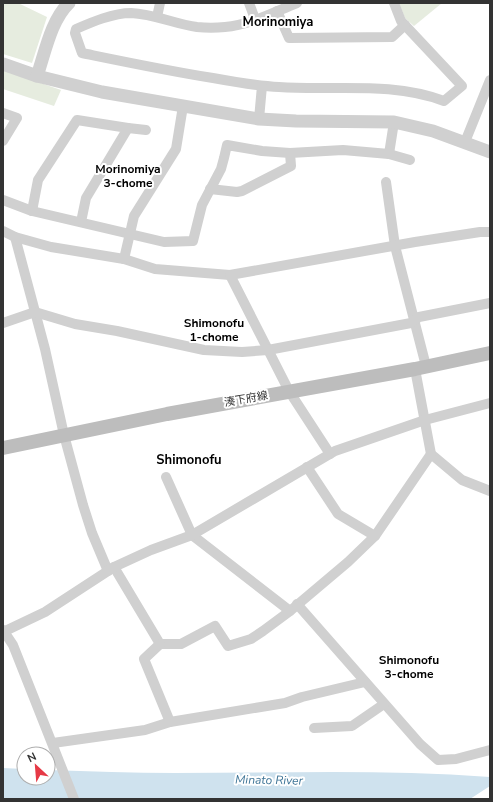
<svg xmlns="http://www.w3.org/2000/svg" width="493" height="802" viewBox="0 0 493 802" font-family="'Nunito Sans','Noto Sans JP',sans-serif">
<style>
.green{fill:#e6ecdf}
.water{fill:#cfe2ee}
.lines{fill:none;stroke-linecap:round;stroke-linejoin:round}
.minor{stroke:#d0d0d0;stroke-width:10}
.tertiary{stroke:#d0d0d0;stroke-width:13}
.secondary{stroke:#bdbdbd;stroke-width:14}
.labels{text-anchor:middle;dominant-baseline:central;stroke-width:4;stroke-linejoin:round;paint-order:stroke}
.street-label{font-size:11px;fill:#333;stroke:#fff}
.neighbourhood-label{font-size:12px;font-weight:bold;fill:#000;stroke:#fff}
.water-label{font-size:12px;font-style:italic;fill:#3f7597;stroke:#fff}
.quarter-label{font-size:13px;font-weight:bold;fill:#000;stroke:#fff}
</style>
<rect width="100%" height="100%" fill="#fff"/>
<g class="green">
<path d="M 3,3 L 18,3 L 47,17 L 32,63 L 3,54 Z"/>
<path d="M 399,3 L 442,3 L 414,26 L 405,18 Z"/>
<path d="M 3,70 L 61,90 L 54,106 L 3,89 Z"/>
</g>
<path class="water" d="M 3,768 L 24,769 L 24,778 L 48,778 L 48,770 C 90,771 133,773 175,773 C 280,773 385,769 490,777 L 490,786 L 470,799 L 3,799 Z"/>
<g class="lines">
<g class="minor">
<path d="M 249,3 L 255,19"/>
<path d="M 297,3 C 274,12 250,25 225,27 C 216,28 206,28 197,27 C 175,24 154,14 131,13 C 113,13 92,22 76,29 L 75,33 L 82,53 C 126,62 169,71 213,78 C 235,82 257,86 279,87 C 334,91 391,81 444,101 L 462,86 L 401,21 L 394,3"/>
<path d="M 277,11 L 289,38 L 392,37 L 405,25"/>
<path d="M 157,17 L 160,3"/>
<path d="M 3,113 L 17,118 L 3,141"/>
<path d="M 259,119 L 262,86"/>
<path d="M 128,128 L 146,130"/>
<path d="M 465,142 L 490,80"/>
<path d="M 389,154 L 410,160"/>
<path d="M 386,182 L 395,246 L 426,366"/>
<path d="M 210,189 L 237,192 L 242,191 L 291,166 L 290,153"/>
<path d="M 3,200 L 32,211 L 164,242 L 193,241 L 202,205 L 221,169 L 224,158 L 227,145 L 262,151 L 290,153 L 343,150 L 389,154 L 394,122"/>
<path d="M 32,211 L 38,180 L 77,120 L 128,128 L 86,198 L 81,222"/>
<path d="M 3,231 L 15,237 L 51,247 L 124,259 L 155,269 L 230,275 L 415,242 L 480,232 L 490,232"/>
<path d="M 15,237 L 45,349 L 64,435 L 83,505 L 92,533 L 108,571"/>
<path d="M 124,259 L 134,216 L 176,149 L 183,106"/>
<path d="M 230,275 L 289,391 L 330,454"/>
<path d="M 3,323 L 35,312 L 75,324 L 117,331 L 204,350 L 242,352 L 268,350 L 411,323 L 419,317 L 490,303"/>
<path d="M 415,369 L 431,454 L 462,480 L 490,491"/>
<path d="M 307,467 L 338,514 L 375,536"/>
<path d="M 166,477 L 192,535 L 290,611"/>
<path d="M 114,567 L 160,644 L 181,644 L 215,626 L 228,646 L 251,639 L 263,631 L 290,611 L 348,562 L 375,536 L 431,454"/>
<path d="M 297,604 L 420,744 L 438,760 L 456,759 L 490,750"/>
<path d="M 3,630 L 13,645 L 74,799"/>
<path d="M 3,632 L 45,612 L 114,567 L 151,550 L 192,535 L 335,451 L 425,420 L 490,403"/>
<path d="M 160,644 L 144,659 L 170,722"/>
<path d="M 314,728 L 352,726 L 384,704"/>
<path d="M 53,743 L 145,730 L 170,722 L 285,703 L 302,697 L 365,682"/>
</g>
<g class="tertiary">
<path d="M 3,64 L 37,76 L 102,92 L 259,119 L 296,121 L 394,122 L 433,131 L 490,152"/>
<path d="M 37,76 C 45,53 51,20 69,3"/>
</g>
<path class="secondary" d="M 3,448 L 167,414 L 415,369 L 490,353"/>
</g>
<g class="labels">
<g class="street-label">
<text transform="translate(246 399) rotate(-10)">湊下府線</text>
</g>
<g class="neighbourhood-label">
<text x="128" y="169">Morinomiya<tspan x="128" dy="14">3-chome</tspan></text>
<text x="214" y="323">Shimonofu<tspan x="214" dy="14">1-chome</tspan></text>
<text x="409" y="660">Shimonofu<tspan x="409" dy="14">3-chome</tspan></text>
</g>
<g class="water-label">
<text transform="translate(269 780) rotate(1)">Minato River</text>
</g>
<g class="quarter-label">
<text x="278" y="22">Morinomiya</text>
<text x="189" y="460">Shimonofu</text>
</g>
</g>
<rect width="493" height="802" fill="none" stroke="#333333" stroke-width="8"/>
<g transform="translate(36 766) rotate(334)"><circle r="19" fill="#ffffff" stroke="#adadad"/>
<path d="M0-3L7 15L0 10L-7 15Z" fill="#e63946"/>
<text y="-6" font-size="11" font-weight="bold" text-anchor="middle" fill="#333333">N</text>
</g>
</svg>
